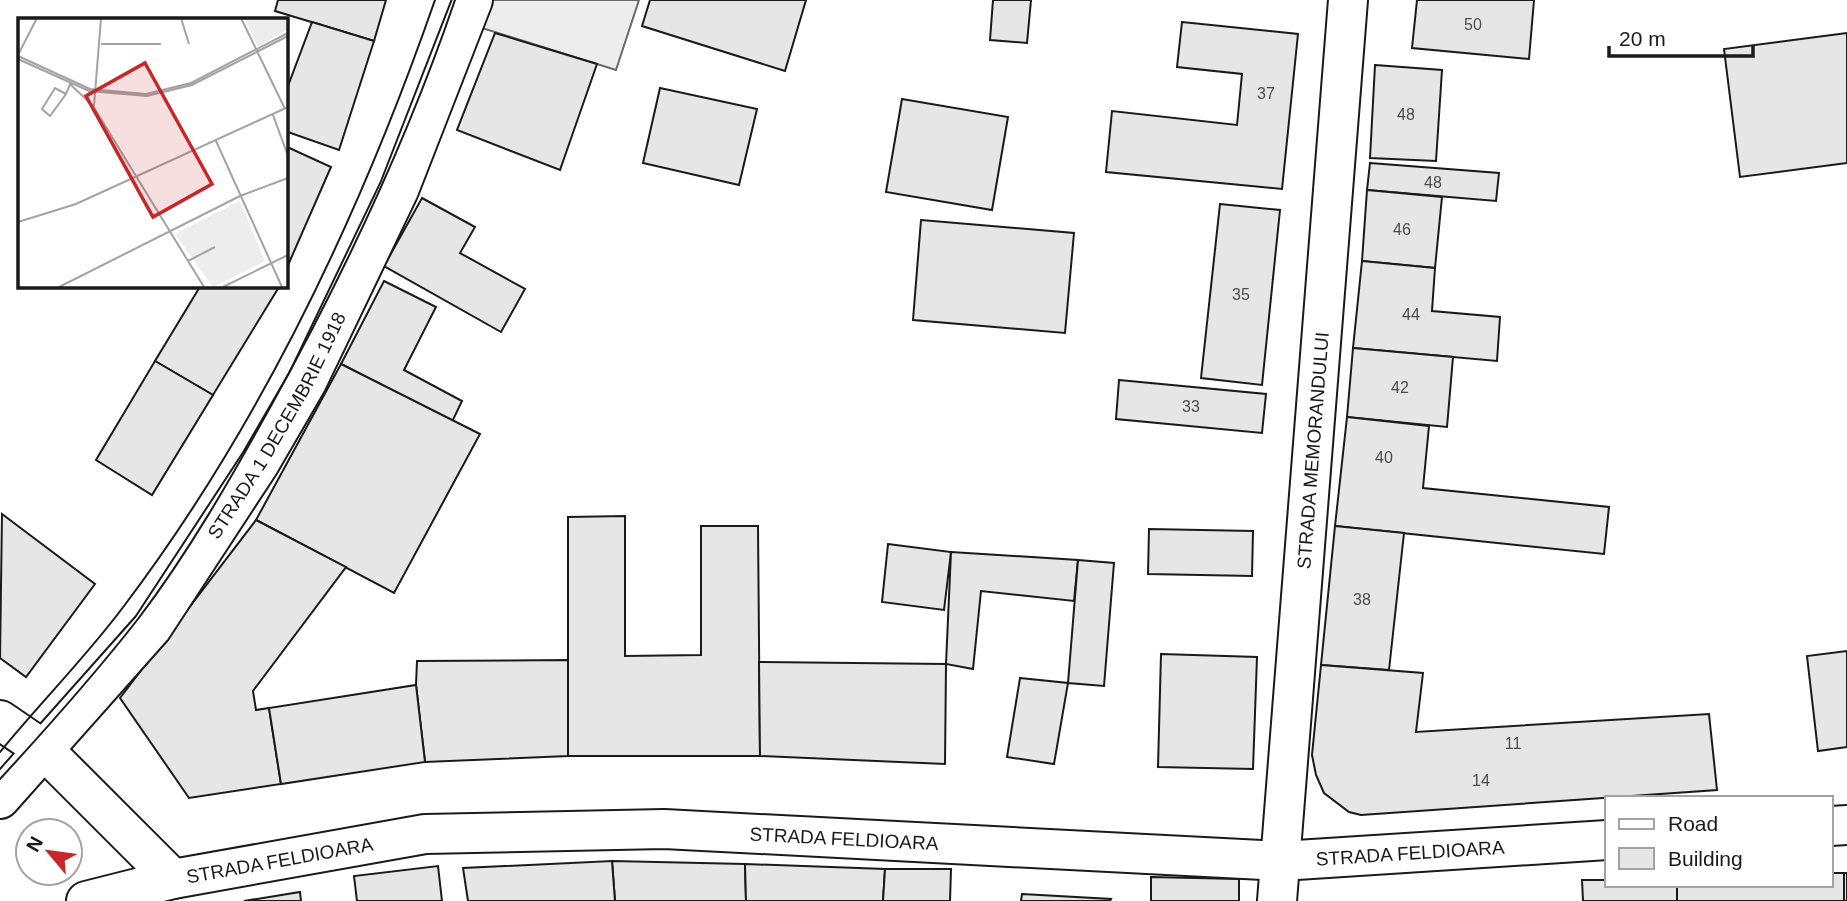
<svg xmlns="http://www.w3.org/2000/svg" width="1847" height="901" viewBox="0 0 1847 901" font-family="Helvetica,sans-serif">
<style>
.built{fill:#ededed;stroke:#6a6a6a;stroke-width:2}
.building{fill:#e6e6e6;stroke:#1a1a1a;stroke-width:2}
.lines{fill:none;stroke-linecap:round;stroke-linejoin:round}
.street-casing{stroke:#1a1a1a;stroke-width:42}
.street{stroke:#fff;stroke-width:38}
.tram{stroke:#1a1a1a;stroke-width:2}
.labels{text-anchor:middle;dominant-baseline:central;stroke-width:5;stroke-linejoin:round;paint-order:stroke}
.number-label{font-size:16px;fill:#4d4d4d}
.street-label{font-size:19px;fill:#1a1a1a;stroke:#fff}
.inset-road{fill:none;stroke:#a3a3a3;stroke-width:2}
.view{fill:#c62828;fill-opacity:0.15;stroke:#c62828;stroke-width:3.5}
.inset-edge{fill:none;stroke:#1a1a1a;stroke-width:3.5}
</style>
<rect width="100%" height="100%" fill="#fff"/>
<path class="built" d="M 487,0 L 639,0 L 616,70 L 479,27 Z"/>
<g class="building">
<path d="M 278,0 L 386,0 L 374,41 L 275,11 Z"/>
<path d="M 650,0 L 806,0 L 785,71 L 642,26 Z"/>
<path d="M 993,0 L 1031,0 L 1027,43 L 990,40 Z"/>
<path d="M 1417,0 L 1534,0 L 1529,59 L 1412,48 Z"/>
<path d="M 312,22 L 374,41 L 339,150 L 285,131 L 285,94 Z"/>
<path d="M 1182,22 L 1298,34 L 1282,189 L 1106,172 L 1112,111 L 1237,125 L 1242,74 L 1177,67 Z"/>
<path d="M 495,33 L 597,64 L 560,170 L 457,130 Z"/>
<path d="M 1847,33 L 1847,163 L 1740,177 L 1724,49 Z"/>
<path d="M 1375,65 L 1442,70 L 1436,161 L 1370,158 Z"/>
<path d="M 660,88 L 757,109 L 739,185 L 643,163 Z"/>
<path d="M 902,99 L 1008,117 L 992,210 L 886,192 Z"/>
<path d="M 285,146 L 331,167 L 285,272 Z"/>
<path d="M 1370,163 L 1499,173 L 1496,201 L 1367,190 Z"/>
<path d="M 1367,190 L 1442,197 L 1435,268 L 1362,261 Z"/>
<path d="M 422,198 L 475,227 L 460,253 L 525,289 L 501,332 L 384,266 Z"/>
<path d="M 1220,204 L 1280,210 L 1262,385 L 1201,378 Z"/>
<path d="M 921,220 L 1074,233 L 1065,333 L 913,320 Z"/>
<path d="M 1362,261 L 1435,268 L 1432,311 L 1500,317 L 1497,361 L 1353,348 Z"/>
<path d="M 384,281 L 436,307 L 404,370 L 462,401 L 452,422 L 341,364 Z"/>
<path d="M 201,285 L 279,287 L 213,395 L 155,361 Z"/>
<path d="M 1353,348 L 1453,357 L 1447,427 L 1347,417 Z"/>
<path d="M 155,361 L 213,395 L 152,495 L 96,460 Z"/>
<path d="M 341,364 L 480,434 L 394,593 L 256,520 Z"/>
<path d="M 1119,380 L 1266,394 L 1262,433 L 1116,419 Z"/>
<path d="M 1347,417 L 1429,426 L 1423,488 L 1609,507 L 1604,554 L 1335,526 Z"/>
<path d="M 2,514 L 95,584 L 26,677 L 0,658 Z"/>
<path d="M 625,516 L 625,656 L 701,655 L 701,526 L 758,526 L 760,756 L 568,756 L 568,517 Z"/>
<path d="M 256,520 L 346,567 L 253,691 L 256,710 L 269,708 L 281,784 L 189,798 L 120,698 Z"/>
<path d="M 1335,526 L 1404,533 L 1389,670 L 1321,665 Z"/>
<path d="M 1149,529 L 1253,531 L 1252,576 L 1148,574 Z"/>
<path d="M 888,544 L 951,552 L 944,610 L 882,602 Z"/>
<path d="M 951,552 L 1078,560 L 1074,601 L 981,591 L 973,669 L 946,664 Z"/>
<path d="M 1078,560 L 1114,563 L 1104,686 L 1068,683 Z"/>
<path d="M 1847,651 L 1847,747 L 1818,751 L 1807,656 Z"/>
<path d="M 1161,654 L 1257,657 L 1253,769 L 1158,767 Z"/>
<path d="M 568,660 L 568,756 L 425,762 L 416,685 L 417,661 Z"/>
<path d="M 759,662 L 946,664 L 945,764 L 760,756 Z"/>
<path d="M 1321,665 L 1423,673 L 1416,732 L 1709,714 L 1717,790 L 1361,815 L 1349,812 L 1324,793 L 1316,775 L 1312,755 Z"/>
<path d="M 1020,678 L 1068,683 L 1054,764 L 1007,757 Z"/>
<path d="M 416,685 L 425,762 L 281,784 L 269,708 Z"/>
<path d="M 612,861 L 745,864 L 746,901 L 615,901 Z"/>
<path d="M 612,861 L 615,901 L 468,901 L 463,868 Z"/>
<path d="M 745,864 L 885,869 L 883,901 L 746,901 Z"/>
<path d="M 438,866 L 442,901 L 357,901 L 354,876 Z"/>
<path d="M 885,869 L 951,869 L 950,901 L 883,901 Z"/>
<path d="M 1831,873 L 1844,873 L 1844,901 L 1677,901 L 1677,885 L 1831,885 Z"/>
<rect x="1844" y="873" width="3" height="28"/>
<path d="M 1151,877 L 1239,879 L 1239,901 L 1151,901 Z"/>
<path d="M 1582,880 L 1607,880 L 1607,885 L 1677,885 L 1677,901 L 1583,901 Z"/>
<path d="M 300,892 L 301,901 L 244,901 Z"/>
<path d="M 1022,894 L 1111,899 L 1110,901 L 1021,901 Z"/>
</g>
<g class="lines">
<defs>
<g id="street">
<path d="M 0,720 L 44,750 L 173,879"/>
<path id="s1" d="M 0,799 L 152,628 L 260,463 L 307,382 L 399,190 L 473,0"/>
<path d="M 1831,826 L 1847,825"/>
<path id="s2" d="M 86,901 L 173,879 L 425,834 L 664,829 L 1281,861 L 1607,840"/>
<path id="s3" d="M 1277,901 L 1348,0"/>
</g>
</defs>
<use href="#street" class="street-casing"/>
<use href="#street" class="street"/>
<g class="tram">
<path d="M 0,752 C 40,703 86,657 124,606 C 260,426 361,213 435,0"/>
<path d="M 0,779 C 47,728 95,674 138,619 C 189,552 231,478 272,404 C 344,274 407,141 455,0"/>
</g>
</g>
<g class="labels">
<g class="number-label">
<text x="1473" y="24">50</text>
<text x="1266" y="93">37</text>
<text x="1406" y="114">48</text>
<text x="1433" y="182">48</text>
<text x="1402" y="229">46</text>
<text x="1241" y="294">35</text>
<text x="1411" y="314">44</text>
<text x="1400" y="387">42</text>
<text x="1191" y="406">33</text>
<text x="1384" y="457">40</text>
<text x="1362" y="599">38</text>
<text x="1513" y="743">11</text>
<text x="1481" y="780">14</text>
</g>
<g class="street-label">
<text stroke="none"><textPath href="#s1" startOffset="467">STRADA 1 DECEMBRIE 1918</textPath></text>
<text stroke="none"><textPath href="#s3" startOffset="452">STRADA MEMORANDULUI</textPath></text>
<text stroke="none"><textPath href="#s2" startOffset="765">STRADA FELDIOARA</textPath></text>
<text stroke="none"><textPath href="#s2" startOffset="1332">STRADA FELDIOARA</textPath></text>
<text stroke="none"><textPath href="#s2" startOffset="198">STRADA FELDIOARA</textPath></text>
</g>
</g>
<g transform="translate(18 18)">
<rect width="270" height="270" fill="#fff"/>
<path d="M 226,0 L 269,0 L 269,12 L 240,29 ZM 222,183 L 247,243 L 195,269 L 157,216 Z" fill="#ededed"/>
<path class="inset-road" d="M 163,0 L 171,26M 223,0 L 267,91M 83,26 L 143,26M 0,37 L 19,0M 0,38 L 72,71 L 128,76 L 173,65 L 270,15M 0,41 L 71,73 L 129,78 L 174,67 L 270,18M 48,76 L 37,70 L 24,91 L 32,98 L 48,76 L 52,66 L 75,88 L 186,269M 76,88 L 83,0M 255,97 L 270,138M 198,123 L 264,269M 0,204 L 58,186 L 270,89M 170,243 L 197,229M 41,269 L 222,178 L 270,160M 205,269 L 270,237"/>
<path class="view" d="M 127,45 L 194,166 L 135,199 L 68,78 Z"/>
<rect width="270" height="270" class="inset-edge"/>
</g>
<rect x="1605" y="796" width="228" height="91" fill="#ffffff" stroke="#a3a3a3" stroke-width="2"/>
<rect x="1619" y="819" width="35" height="10" fill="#ffffff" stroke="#a3a3a3" stroke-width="2"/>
<text x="1668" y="831" font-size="21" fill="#1a1a1a">Road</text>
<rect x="1619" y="848" width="35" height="21" fill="#e6e6e6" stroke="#a3a3a3" stroke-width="2"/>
<text x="1668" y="866" font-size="21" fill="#1a1a1a">Building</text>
<g transform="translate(49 852) rotate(299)"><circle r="33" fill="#ffffff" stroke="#a3a3a3" stroke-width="2"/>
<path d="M0-5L12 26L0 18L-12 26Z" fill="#c62828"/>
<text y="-10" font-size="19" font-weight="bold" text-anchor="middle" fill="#1a1a1a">N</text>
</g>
<path d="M1609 46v10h144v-10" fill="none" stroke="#1a1a1a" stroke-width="3.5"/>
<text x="1619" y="46" font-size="21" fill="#1a1a1a" stroke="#ffffff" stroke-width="5" paint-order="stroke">20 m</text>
</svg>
